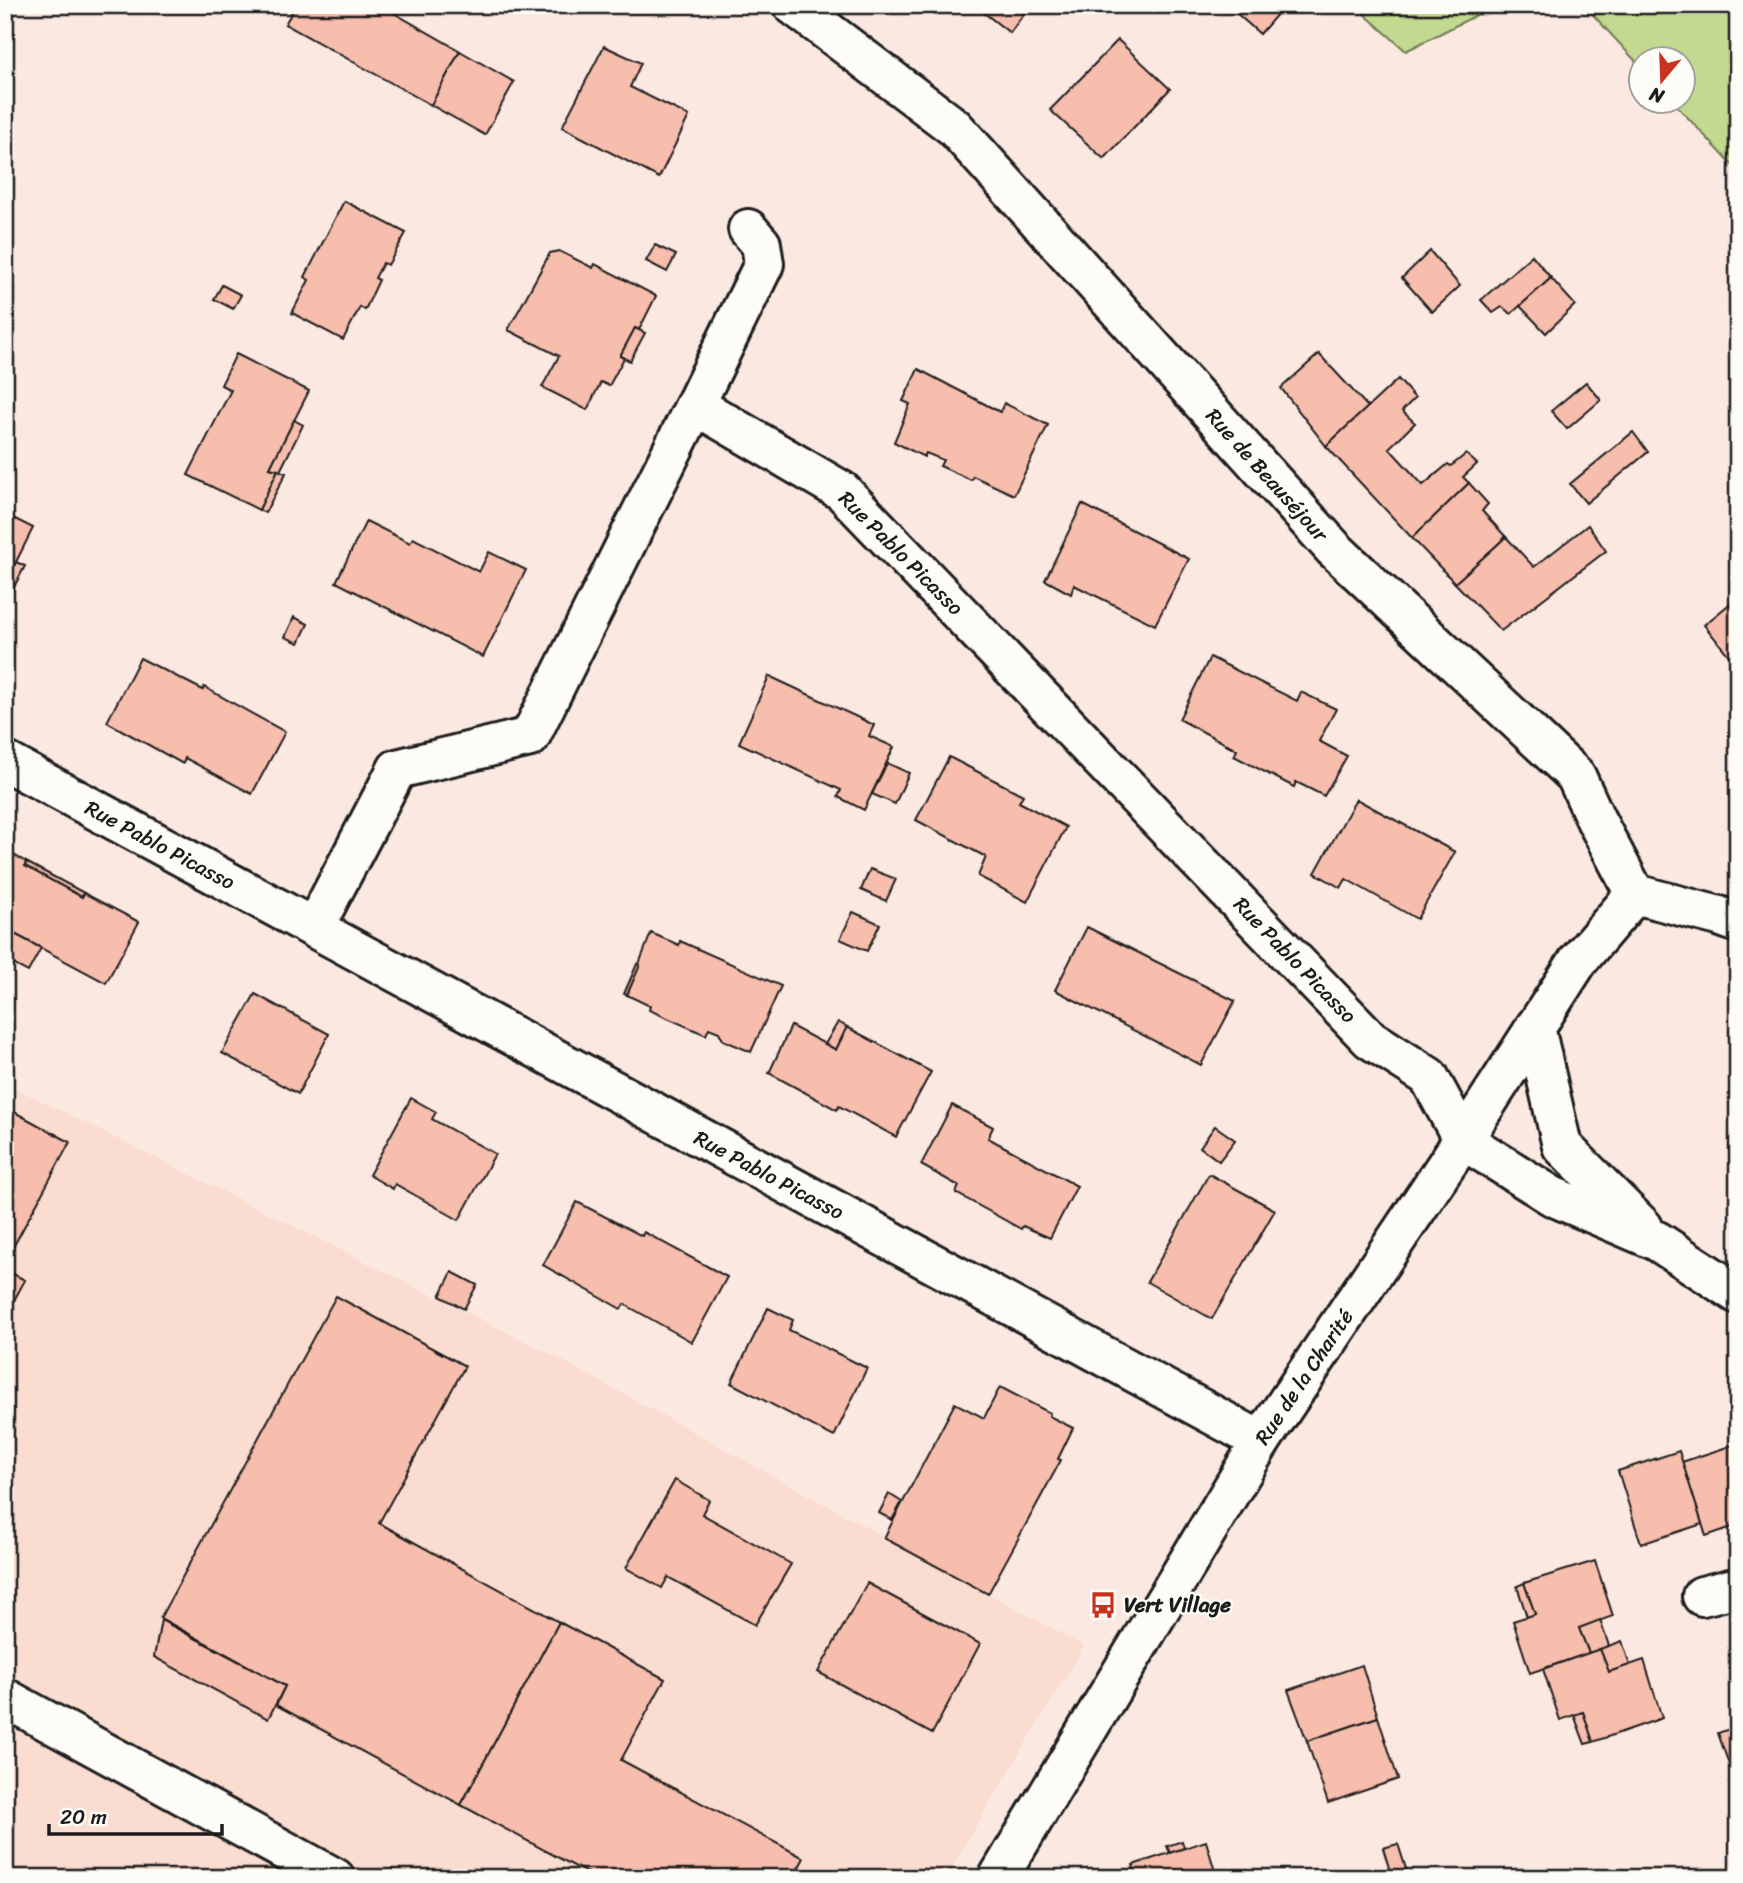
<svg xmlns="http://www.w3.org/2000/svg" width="1743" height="1883" viewBox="0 0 1743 1883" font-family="Sriracha,sans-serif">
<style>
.built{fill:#fadcd1}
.green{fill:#c3d98f;stroke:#707a56;stroke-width:2}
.building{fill:#f7bdad;stroke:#1c1c1c;stroke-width:2}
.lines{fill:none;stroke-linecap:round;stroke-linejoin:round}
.minor-casing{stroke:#1c1c1c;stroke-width:44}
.tertiary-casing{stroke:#1c1c1c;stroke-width:44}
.minor{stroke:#fdfcf7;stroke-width:38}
.tertiary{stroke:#fdfcf7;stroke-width:38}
.labels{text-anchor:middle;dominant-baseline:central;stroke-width:5;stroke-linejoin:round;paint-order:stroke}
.street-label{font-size:21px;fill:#1c1c1c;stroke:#fdfcf7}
.poi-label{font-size:21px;font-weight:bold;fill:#1c1c1c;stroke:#fdfcf7;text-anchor:start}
</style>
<rect width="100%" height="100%" fill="#fbe9e1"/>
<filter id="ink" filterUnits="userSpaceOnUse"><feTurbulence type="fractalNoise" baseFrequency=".0143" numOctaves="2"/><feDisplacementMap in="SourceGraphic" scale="14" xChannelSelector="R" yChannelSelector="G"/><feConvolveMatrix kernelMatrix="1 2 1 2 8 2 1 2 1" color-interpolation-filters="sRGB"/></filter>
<g filter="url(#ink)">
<path class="built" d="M 5,1083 L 545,1351 L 1084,1646 L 945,1878 L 5,1878 Z"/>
<g class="green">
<path d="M 1354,5 L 1496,5 L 1406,51 Z"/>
<path d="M 1584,5 L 1738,5 L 1738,171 L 1673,102 L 1684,102 L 1684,60 L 1642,60 L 1641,67 Z"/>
</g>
<g class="building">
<path d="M 296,5 L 380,5 L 460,51 L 431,105 L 285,24 Z"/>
<path d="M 974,5 L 1030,5 L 1010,33 Z"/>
<path d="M 1227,5 L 1285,5 L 1260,34 Z"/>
<path d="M 1118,40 L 1170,89 L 1104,159 L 1050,110 Z"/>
<path d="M 604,46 L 641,63 L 630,87 L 689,116 L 659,178 L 562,127 Z"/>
<path d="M 460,51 L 514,82 L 485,135 L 431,105 Z"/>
<path d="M 344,201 L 406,233 L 388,265 L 383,263 L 375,278 L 379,280 L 365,310 L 360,307 L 343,340 L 292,313 L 309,280 L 305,277 Z"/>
<path d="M 655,245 L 676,255 L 667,272 L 646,261 Z"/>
<path d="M 559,251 L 593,268 L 595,264 L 656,296 L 639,330 L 635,328 L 620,356 L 624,358 L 609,386 L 601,382 L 587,410 L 542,387 L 559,356 L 508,330 L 550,253 Z"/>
<path d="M 1430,251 L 1460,286 L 1432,312 L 1402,278 Z"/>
<path d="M 1532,255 L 1551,278 L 1511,314 L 1502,307 L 1493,313 L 1481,300 Z"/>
<path d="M 5,268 L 13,272 L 5,288 Z"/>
<path d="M 1551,278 L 1575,305 L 1546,333 L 1520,306 Z"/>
<path d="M 222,285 L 241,295 L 233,309 L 214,299 Z"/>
<path d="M 635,328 L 645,333 L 630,361 L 620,356 Z"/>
<path d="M 236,354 L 309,391 L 270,468 L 278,470 L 259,510 L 188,475 L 231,390 L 221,385 Z"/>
<path d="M 1319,354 L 1368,407 L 1326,446 L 1281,388 Z"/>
<path d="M 918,369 L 1000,412 L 1004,403 L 1048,425 L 1014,495 L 973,476 L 971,480 L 940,466 L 943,460 L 926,453 L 924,457 L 894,442 L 910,404 L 903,401 Z"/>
<path d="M 1398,379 L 1415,398 L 1402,411 L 1415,423 L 1389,448 L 1423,485 L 1448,464 L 1451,466 L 1466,454 L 1477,464 L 1463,477 L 1469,483 L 1412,538 L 1326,446 Z"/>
<path d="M 1586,382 L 1601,400 L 1567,429 L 1551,411 Z"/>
<path d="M 294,420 L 303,425 L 280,471 L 286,473 L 265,513 L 259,510 L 278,470 L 270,468 Z"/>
<path d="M 1633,432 L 1648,452 L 1586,503 L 1570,484 Z"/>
<path d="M 1469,483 L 1488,504 L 1482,511 L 1506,537 L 1455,583 L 1412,538 Z"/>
<path d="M 1082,504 L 1189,559 L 1155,625 L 1074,585 L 1071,594 L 1045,580 Z"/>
<path d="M 5,514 L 33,528 L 7,580 L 15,585 L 5,605 Z"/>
<path d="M 366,521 L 410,543 L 413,538 L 479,572 L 489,552 L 526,570 L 483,657 L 336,582 Z"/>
<path d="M 1588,525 L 1606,551 L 1501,631 L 1455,583 L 1506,537 L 1534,567 Z"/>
<path d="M 16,562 L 25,566 L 15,585 L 7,580 Z"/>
<path d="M 1738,597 L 1738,667 L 1704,625 Z"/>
<path d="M 294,617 L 308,624 L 299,643 L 285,637 Z"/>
<path d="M 1210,657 L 1297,701 L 1301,692 L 1336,709 L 1319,741 L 1347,756 L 1324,796 L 1296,782 L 1294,787 L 1234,756 L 1237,750 L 1179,719 Z"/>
<path d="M 140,658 L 203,690 L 204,687 L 285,732 L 252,794 L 185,758 L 183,764 L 107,722 Z"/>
<path d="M 769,676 L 874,725 L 869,736 L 894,747 L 864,810 L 838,797 L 841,790 L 739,743 Z"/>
<path d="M 949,757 L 1023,795 L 1019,802 L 1066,827 L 1027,902 L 978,876 L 986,857 L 916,820 Z"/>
<path d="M 887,763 L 909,773 L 895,804 L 872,794 Z"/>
<path d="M 1356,799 L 1455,852 L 1417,919 L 1346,879 L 1341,888 L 1315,873 Z"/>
<path d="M 5,850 L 26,862 L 25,866 L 82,897 L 84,893 L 139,922 L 106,983 L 5,929 Z"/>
<path d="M 26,862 L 84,893 L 82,897 L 25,866 Z"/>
<path d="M 870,869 L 896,879 L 886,901 L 861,890 Z"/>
<path d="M 853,912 L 880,924 L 867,951 L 840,939 Z"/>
<path d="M 1087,927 L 1235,1001 L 1201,1065 L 1055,990 Z"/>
<path d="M 5,929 L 41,948 L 28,972 L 5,960 Z"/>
<path d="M 651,933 L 679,945 L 680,941 L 781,986 L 751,1052 L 723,1040 L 719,1032 L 709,1028 L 706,1035 L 649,1010 L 650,1006 L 627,995 Z"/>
<path d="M 637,964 L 640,965 L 627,995 L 624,994 Z"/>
<path d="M 255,994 L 329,1034 L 298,1094 L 222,1053 Z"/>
<path d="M 838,1022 L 847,1027 L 836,1050 L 825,1044 Z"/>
<path d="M 791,1026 L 836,1050 L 847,1027 L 931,1072 L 896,1137 L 839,1106 L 837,1110 L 769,1073 Z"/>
<path d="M 411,1098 L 436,1112 L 432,1119 L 495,1154 L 459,1220 L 395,1184 L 393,1189 L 369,1175 Z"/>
<path d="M 952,1105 L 993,1127 L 988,1138 L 1077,1186 L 1050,1238 L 1023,1226 L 1021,1229 L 956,1193 L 959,1186 L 921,1165 Z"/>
<path d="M 5,1107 L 70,1142 L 5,1262 Z"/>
<path d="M 1215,1126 L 1235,1140 L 1219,1161 L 1200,1147 Z"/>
<path d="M 1209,1174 L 1275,1210 L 1212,1319 L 1147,1282 Z"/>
<path d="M 577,1202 L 642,1236 L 644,1232 L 727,1277 L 692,1342 L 624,1304 L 621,1309 L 543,1265 Z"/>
<path d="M 5,1270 L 25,1280 L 5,1317 Z"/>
<path d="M 452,1272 L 477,1285 L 464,1309 L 440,1296 Z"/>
<path d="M 336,1296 L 465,1366 L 379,1523 L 559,1622 L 461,1805 L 276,1705 L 285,1686 L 160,1618 Z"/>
<path d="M 768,1308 L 793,1320 L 789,1330 L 867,1368 L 834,1437 L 731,1383 Z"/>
<path d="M 1000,1387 L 1050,1413 L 1049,1416 L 1073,1428 L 1058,1459 L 1061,1460 L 988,1594 L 884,1538 L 955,1403 L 984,1418 Z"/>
<path d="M 1736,1444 L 1738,1450 L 1738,1525 L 1706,1536 L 1682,1462 Z"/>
<path d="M 1679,1451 L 1702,1524 L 1641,1544 L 1618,1471 Z"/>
<path d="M 675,1480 L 709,1500 L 702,1514 L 791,1564 L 755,1625 L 668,1577 L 662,1588 L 626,1568 Z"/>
<path d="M 889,1494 L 902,1502 L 892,1520 L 879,1513 Z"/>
<path d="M 1595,1561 L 1613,1616 L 1579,1628 L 1589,1653 L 1530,1673 L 1513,1621 L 1535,1614 L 1524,1583 Z"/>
<path d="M 867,1583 L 980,1644 L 932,1734 L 818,1672 Z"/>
<path d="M 1524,1583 L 1535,1614 L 1527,1617 L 1517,1586 Z"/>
<path d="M 161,1620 L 285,1686 L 268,1719 L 154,1657 Z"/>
<path d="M 1600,1620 L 1609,1646 L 1589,1653 L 1579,1628 Z"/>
<path d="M 559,1622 L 665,1679 L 621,1760 L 804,1858 L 793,1878 L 596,1878 L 461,1805 Z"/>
<path d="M 1622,1641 L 1630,1665 L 1609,1672 L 1600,1649 Z"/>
<path d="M 1600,1649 L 1609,1672 L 1644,1660 L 1662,1718 L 1593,1742 L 1583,1712 L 1560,1720 L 1543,1669 Z"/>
<path d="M 1362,1665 L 1378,1717 L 1307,1741 L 1288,1690 Z"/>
<path d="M 1583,1712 L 1593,1742 L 1585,1744 L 1574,1715 Z"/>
<path d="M 1378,1717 L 1398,1779 L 1328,1803 L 1307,1741 Z"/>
<path d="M 1738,1726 L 1738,1790 L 1718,1733 Z"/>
<path d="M 1182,1841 L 1184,1848 L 1170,1853 L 1167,1846 Z"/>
<path d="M 1206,1841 L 1217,1878 L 1137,1878 L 1133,1865 Z"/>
<path d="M 1398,1844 L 1409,1878 L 1392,1878 L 1383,1848 Z"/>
</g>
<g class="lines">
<defs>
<g id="minor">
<path d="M 695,405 L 764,264 L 761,244 L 748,229"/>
<path d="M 5,761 L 314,928"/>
<path d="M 1535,1027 L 1562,1146 L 1643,1227"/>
<path d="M 1261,1441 L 314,928 L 397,769 L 530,737 L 695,405 L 842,491 L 1370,1039 L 1429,1077 L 1463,1140 L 1552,1196 L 1657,1241 L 1738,1294"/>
<path d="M 1702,1596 L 1738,1587"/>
<path d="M 5,1698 L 335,1878"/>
</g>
<g id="tertiary">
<path d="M 793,5 L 954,127 L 1334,549 L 1576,776 L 1596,820 L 1635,894 L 1719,916 L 1738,923"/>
<path d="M 998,1878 L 1261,1441 L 1463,1140 L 1578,961 L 1635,894"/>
</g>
</defs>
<use href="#minor" class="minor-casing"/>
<use href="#tertiary" class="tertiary-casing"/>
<use href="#minor" class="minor"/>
<use href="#tertiary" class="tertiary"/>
</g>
</g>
<defs>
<symbol id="bus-bare" viewBox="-9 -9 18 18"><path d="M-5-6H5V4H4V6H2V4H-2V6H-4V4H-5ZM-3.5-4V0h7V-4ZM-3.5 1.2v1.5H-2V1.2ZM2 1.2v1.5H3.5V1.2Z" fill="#c8321e" stroke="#fdfcf7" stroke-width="2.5" paint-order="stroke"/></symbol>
</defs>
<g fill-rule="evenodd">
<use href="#bus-bare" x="1084" y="1586" width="38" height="38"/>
</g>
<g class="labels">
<g class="street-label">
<text transform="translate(1267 475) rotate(48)">Rue de Beauséjour</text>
<text transform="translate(901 553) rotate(45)">Rue Pablo Picasso</text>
<text transform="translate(160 845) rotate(28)">Rue Pablo Picasso</text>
<text transform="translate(1295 960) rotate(46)">Rue Pablo Picasso</text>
<text transform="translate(769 1175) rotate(28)">Rue Pablo Picasso</text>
<text transform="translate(1304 1377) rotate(-56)">Rue de la Charité</text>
</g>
<g class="poi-label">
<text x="1124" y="1605">Vert Village</text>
</g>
</g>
<rect width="1743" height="1883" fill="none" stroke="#fdfcf7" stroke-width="28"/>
<rect x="14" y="14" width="1715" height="1855" fill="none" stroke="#1c1c1c" stroke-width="2.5" filter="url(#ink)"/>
<g transform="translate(1662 80) rotate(199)"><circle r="33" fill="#fdfcf7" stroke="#a3a29f" stroke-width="2"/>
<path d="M0-5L12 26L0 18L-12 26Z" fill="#c8321e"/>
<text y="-10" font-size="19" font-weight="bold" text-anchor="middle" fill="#1c1c1c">N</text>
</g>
<path d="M49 1824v10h173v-10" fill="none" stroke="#1c1c1c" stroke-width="3.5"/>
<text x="60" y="1824" font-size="21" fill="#1c1c1c" stroke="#fdfcf7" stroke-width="5" paint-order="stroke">20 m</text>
</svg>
